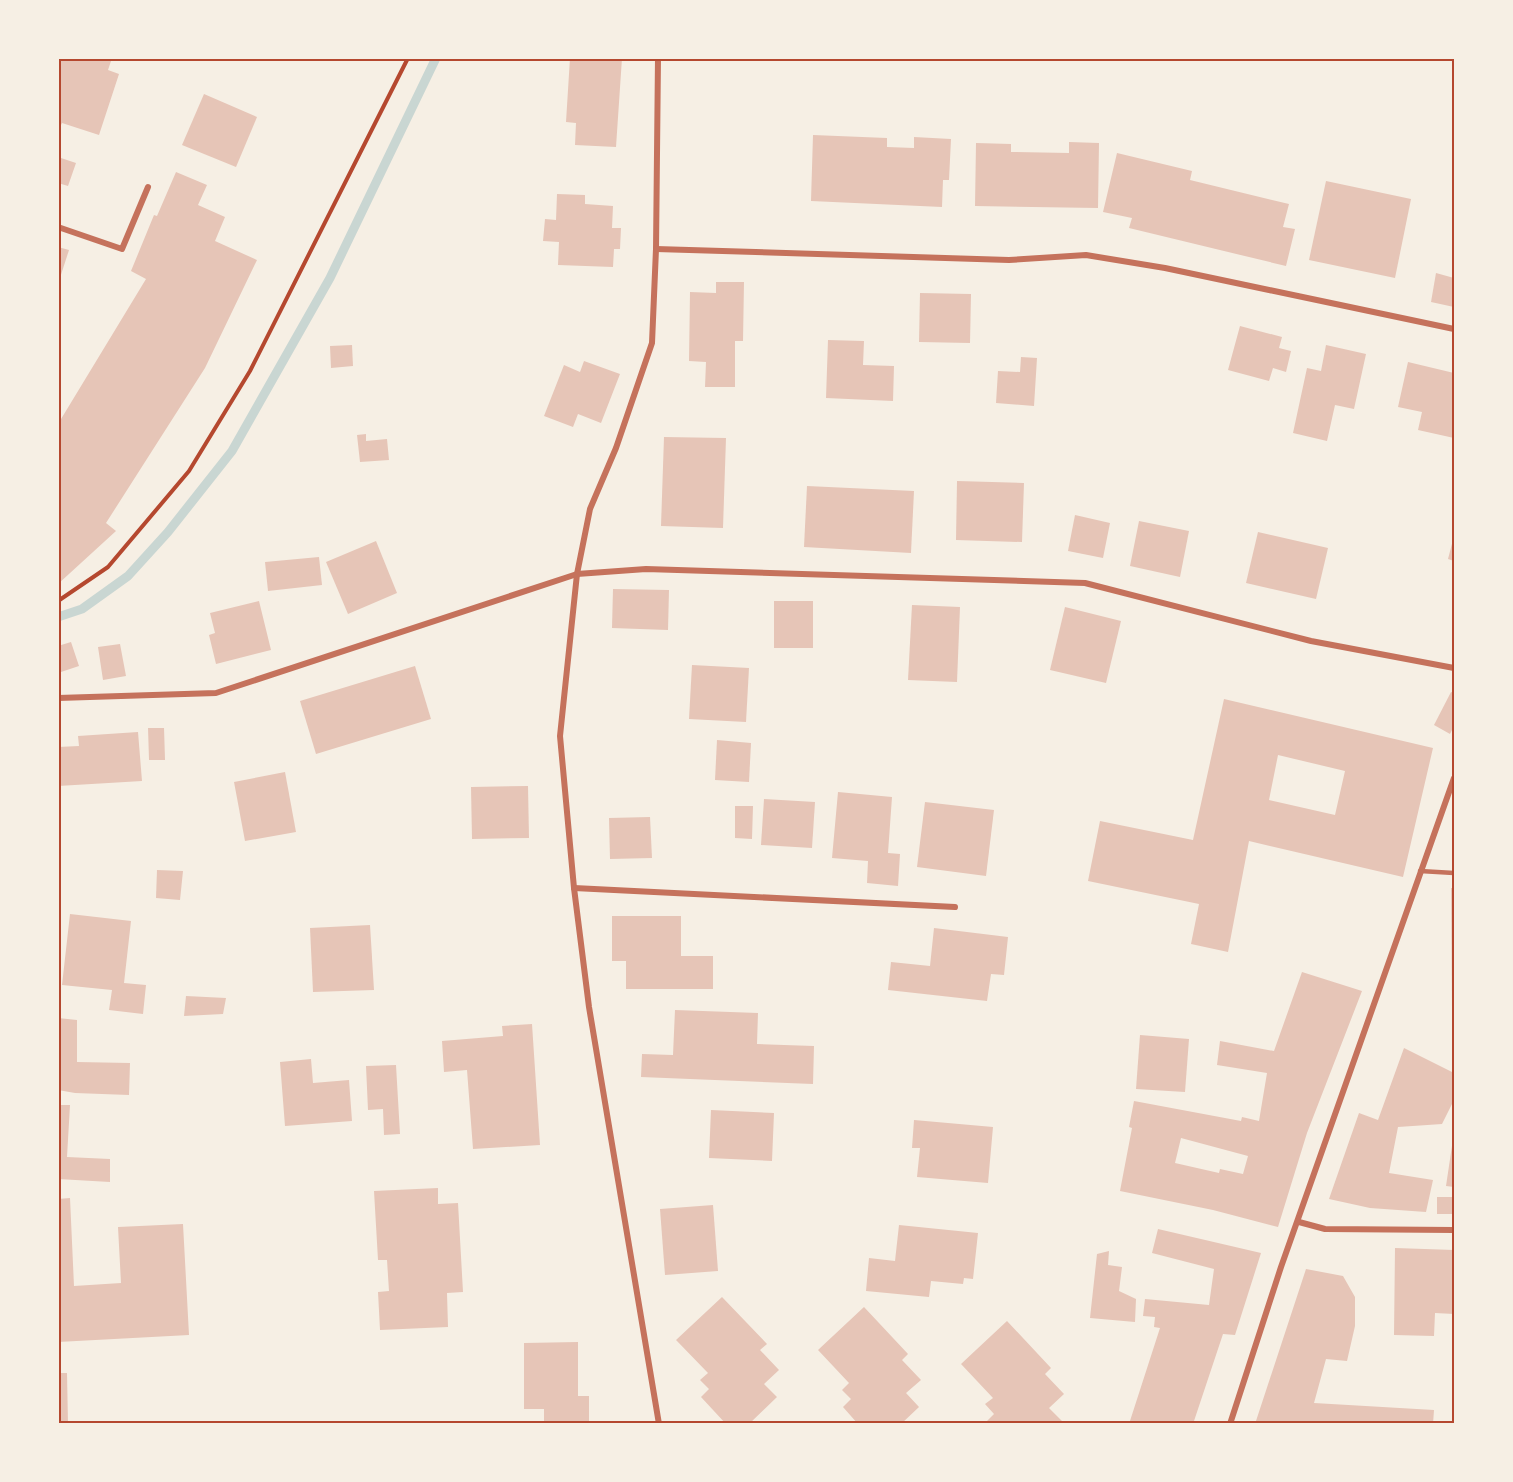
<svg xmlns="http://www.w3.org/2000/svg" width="1513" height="1482" viewBox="0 0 1513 1482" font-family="'Roboto Condensed',sans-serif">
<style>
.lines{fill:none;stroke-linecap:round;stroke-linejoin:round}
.stream{stroke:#c9d6d2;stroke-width:9}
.building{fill:#e6c5b7;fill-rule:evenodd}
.path{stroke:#b5482f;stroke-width:4}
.service{stroke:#c5725c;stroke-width:4.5}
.minor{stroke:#c5725c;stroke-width:6}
.neatline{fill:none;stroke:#b5482f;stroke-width:2}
</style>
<rect width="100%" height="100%" fill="#f6efe4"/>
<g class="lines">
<path class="stream" d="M 58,617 L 82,609 L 128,576 L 168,532 L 232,451 L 330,278 L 436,58"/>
</g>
<g class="building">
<path d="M 58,58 L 112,58 L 108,70 L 119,74 L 99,135 L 62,123 L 58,131 Z"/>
<path d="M 570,58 L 622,58 L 616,147 L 575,145 L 576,123 L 566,122 Z"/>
<path d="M 204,94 L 257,117 L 236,167 L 182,145 Z"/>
<path d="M 813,135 L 887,138 L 887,147 L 914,148 L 914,137 L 951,139 L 949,180 L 943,180 L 942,207 L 811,201 Z"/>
<path d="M 1069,142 L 1099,143 L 1098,208 L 975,206 L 976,143 L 1011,144 L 1011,152 L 1069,153 Z"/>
<path d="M 1117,153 L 1192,171 L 1190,180 L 1289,204 L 1283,227 L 1295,229 L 1286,266 L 1129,228 L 1132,218 L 1103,212 Z"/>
<path d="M 58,157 L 76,163 L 68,186 L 58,183 Z"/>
<path d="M 176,172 L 207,185 L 198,205 L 225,217 L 215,241 L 257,260 L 205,368 L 106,523 L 116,531 L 58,584 L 58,424 L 146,279 L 131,271 L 154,215 L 157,216 Z"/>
<path d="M 1326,181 L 1411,199 L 1395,278 L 1309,260 Z"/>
<path d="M 557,194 L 585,195 L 585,204 L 613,206 L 612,228 L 621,228 L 620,249 L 614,249 L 613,267 L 558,265 L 559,242 L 543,241 L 545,219 L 556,220 Z"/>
<path d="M 58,247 L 69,250 L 59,281 L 58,281 Z"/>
<path d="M 1436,273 L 1454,278 L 1454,307 L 1431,302 Z"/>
<path d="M 716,282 L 744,282 L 743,341 L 735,341 L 735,387 L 705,387 L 706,362 L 689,361 L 690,292 L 716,293 Z"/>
<path d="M 920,293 L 971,294 L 970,343 L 919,342 Z"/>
<path d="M 1240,326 L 1282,337 L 1279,348 L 1291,351 L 1286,372 L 1273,368 L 1269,381 L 1228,370 Z"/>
<path d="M 828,340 L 864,341 L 863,365 L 894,366 L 893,401 L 826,398 Z"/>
<path d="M 352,345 L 353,366 L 331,368 L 330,346 Z"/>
<path d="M 1326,345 L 1366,354 L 1354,409 L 1335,405 L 1327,441 L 1293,433 L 1307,368 L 1321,371 Z"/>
<path d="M 1021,357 L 1037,358 L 1034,406 L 996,403 L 998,371 L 1020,372 Z"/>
<path d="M 584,361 L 620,374 L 601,423 L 578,414 L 573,427 L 544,416 L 564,365 L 580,372 Z"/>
<path d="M 1408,362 L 1454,373 L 1454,438 L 1418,430 L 1422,412 L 1398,407 Z"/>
<path d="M 366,434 L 366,441 L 387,439 L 389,460 L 360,462 L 357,435 Z"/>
<path d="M 664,437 L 726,438 L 723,528 L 661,526 Z"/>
<path d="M 957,481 L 1024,483 L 1022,542 L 956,540 Z"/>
<path d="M 807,486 L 914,491 L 911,553 L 804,547 Z"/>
<path d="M 1075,515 L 1110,523 L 1103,558 L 1068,551 Z"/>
<path d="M 1139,521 L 1189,531 L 1180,577 L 1130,566 Z"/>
<path d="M 1258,532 L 1328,548 L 1316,599 L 1246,583 Z"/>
<path d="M 1454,536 L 1454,561 L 1448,559 Z"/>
<path d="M 376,541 L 397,593 L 348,614 L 326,562 Z"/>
<path d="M 319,557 L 322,585 L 268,591 L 265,562 Z"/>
<path d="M 613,589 L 669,590 L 668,630 L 612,628 Z"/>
<path d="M 259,601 L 271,650 L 216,664 L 209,635 L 215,633 L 210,613 Z"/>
<rect x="774" y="601" width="39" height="47"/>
<path d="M 912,605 L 960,607 L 957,682 L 908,680 Z"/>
<path d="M 1065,607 L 1121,621 L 1106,683 L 1050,670 Z"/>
<path d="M 71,642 L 79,666 L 58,673 L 58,646 Z"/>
<path d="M 120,644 L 126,676 L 103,680 L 98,647 Z"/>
<path d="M 692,665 L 749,668 L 746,722 L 689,719 Z"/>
<path d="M 415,666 L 431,719 L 316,754 L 300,701 Z"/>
<path d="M 1451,692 L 1454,693 L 1454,726 L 1450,734 L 1434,725 Z"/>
<path d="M 1224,699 L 1433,748 L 1403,877 L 1249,841 L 1228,952 L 1191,944 L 1199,904 L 1088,881 L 1100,821 L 1193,840 ZM 1278,755 L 1345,771 L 1335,815 L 1269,800 Z"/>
<path d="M 148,728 L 164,728 L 165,760 L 149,760 Z"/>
<path d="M 138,732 L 142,781 L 58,786 L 58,747 L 79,746 L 78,736 Z"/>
<path d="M 717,740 L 751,743 L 749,782 L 715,780 Z"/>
<path d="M 285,772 L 296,832 L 245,841 L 234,782 Z"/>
<path d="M 528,786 L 529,838 L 472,839 L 471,787 Z"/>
<path d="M 838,792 L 892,797 L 888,853 L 900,854 L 898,886 L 867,883 L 868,861 L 832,858 Z"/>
<path d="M 764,799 L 815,802 L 812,848 L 761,845 Z"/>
<path d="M 925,802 L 994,810 L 986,876 L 917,867 Z"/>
<path d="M 735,806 L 753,806 L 752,839 L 735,838 Z"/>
<path d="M 650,817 L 652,858 L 610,859 L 609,818 Z"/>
<path d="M 157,870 L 183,871 L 180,900 L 156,898 Z"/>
<path d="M 1451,888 L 1454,888 L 1454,1009 L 1452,1009 Z"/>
<path d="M 70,914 L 131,921 L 124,983 L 146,985 L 143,1014 L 109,1010 L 112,990 L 62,985 Z"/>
<path d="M 612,916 L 681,916 L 681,956 L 713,956 L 713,989 L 626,989 L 626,961 L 612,961 Z"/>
<path d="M 370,925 L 374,990 L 313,992 L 310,928 Z"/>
<path d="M 934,928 L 1008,937 L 1004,975 L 991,974 L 987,1001 L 888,990 L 891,962 L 930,966 Z"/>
<path d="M 1302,972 L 1362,991 L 1307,1133 L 1278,1227 L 1213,1210 L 1120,1191 L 1132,1128 L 1129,1127 L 1134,1101 L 1241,1121 L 1242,1117 L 1259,1121 L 1267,1073 L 1217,1065 L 1220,1041 L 1274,1051 ZM 1181,1138 L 1248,1156 L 1243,1174 L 1220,1169 L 1219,1173 L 1175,1163 Z"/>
<path d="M 186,996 L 226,998 L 223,1014 L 184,1016 Z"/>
<path d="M 675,1010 L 758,1013 L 757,1044 L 814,1046 L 813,1084 L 641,1077 L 642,1054 L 673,1055 Z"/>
<path d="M 58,1018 L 77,1020 L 77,1062 L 130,1063 L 129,1095 L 75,1093 L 58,1090 Z"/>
<path d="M 532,1024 L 540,1145 L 473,1149 L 467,1070 L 444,1072 L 442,1041 L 503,1036 L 502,1026 Z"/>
<path d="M 1140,1035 L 1189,1039 L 1185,1092 L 1136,1089 Z"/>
<path d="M 1404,1048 L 1454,1073 L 1454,1100 L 1442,1124 L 1398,1127 L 1389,1173 L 1433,1180 L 1426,1212 L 1370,1208 L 1329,1199 L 1359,1113 L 1378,1120 Z"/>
<path d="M 311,1059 L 313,1083 L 349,1080 L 352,1121 L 285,1126 L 280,1062 Z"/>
<path d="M 396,1065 L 400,1134 L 384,1135 L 383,1109 L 368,1110 L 366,1066 Z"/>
<path d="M 58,1105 L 70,1105 L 67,1157 L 110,1159 L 110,1182 L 58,1179 Z"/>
<path d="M 711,1110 L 774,1113 L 772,1161 L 709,1158 Z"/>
<path d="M 914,1120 L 993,1127 L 988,1183 L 917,1177 L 920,1148 L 912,1148 Z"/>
<path d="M 1453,1139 L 1454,1140 L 1454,1187 L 1446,1186 Z"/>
<path d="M 438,1188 L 438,1204 L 458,1203 L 463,1292 L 447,1293 L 448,1327 L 380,1330 L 378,1292 L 389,1291 L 387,1260 L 378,1260 L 374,1191 Z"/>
<rect x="1437" y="1197" width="17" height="17"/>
<path d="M 70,1198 L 74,1286 L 121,1283 L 118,1227 L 183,1224 L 189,1335 L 58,1342 L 58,1199 Z"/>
<path d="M 713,1205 L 718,1271 L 665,1275 L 660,1209 Z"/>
<path d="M 899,1225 L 978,1233 L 973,1279 L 964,1278 L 963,1284 L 931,1281 L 929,1297 L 866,1291 L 869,1258 L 895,1261 Z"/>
<path d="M 1158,1229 L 1261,1253 L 1235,1335 L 1223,1334 L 1193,1424 L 1129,1424 L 1160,1328 L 1154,1327 L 1155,1317 L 1143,1316 L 1145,1299 L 1209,1305 L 1214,1269 L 1152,1253 Z"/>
<path d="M 1395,1248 L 1454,1250 L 1454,1314 L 1435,1313 L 1434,1336 L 1394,1335 Z"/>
<path d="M 1109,1251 L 1108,1265 L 1122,1267 L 1119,1291 L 1136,1299 L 1135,1322 L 1090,1318 L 1097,1254 Z"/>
<path d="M 1306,1269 L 1343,1276 L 1355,1297 L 1355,1326 L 1347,1361 L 1326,1359 L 1314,1403 L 1434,1410 L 1433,1424 L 1255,1424 Z"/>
<path d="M 722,1297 L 767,1344 L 760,1350 L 779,1370 L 764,1384 L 777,1397 L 749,1424 L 726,1424 L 701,1397 L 709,1389 L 700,1380 L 708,1373 L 676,1340 Z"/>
<path d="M 864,1307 L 908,1354 L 902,1360 L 921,1380 L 906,1393 L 919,1407 L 901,1424 L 858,1424 L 843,1407 L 851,1399 L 842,1390 L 849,1383 L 818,1350 Z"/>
<path d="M 1007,1321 L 1051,1368 L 1045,1374 L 1064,1394 L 1049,1408 L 1062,1421 L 1059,1424 L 988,1424 L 986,1422 L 994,1414 L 985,1404 L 993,1398 L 961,1364 Z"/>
<path d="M 578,1342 L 578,1396 L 589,1396 L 589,1421 L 544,1421 L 544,1409 L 524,1409 L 524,1343 Z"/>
<path d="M 58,1373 L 67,1373 L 68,1424 L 58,1424 Z"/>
</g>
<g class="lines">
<path class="path" d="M 58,601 L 108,567 L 189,471 L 250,371 L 408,58"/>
<path class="service" d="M 1420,871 L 1454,873"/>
<g class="minor">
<path d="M 658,58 L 656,249 L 652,343 L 616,448 L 590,509 L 577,574 L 560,736 L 574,888 L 589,1007 L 659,1424"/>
<path d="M 58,227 L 122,249 L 148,187"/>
<path d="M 656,249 L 1009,260 L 1086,255 L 1165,268 L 1454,329"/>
<path d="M 58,698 L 216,693 L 577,574 L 646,569 L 1085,583 L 1311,641 L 1454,668"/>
<path d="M 574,888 L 955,907"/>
<path d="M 1299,1222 L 1325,1229 L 1454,1230"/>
<path d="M 1230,1424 L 1281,1267 L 1454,778"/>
</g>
</g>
<rect width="1513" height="1482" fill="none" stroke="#f6efe4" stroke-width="120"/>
<rect x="60" y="60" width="1393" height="1362" class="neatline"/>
</svg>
